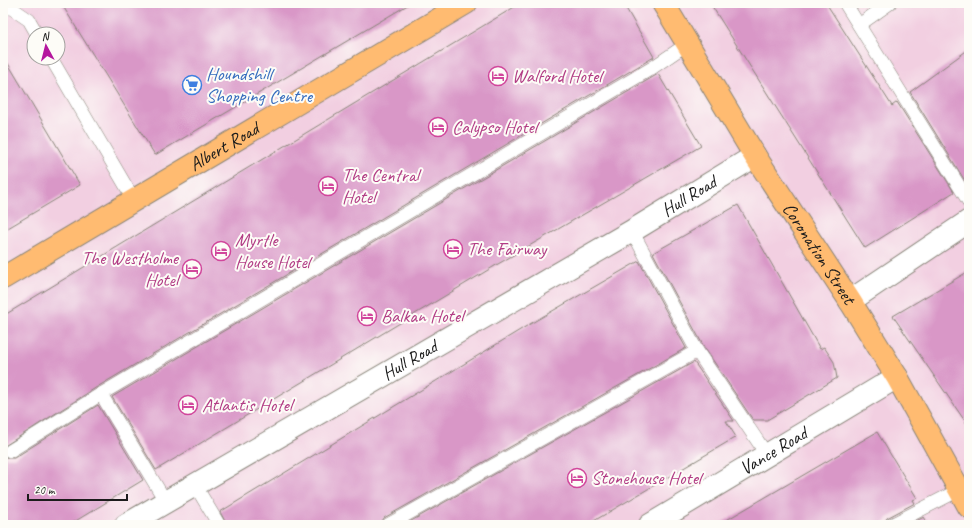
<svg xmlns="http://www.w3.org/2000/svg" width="972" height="528" viewBox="0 0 972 528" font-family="Caveat,sans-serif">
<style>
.built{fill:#f2cfe1;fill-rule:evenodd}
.building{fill:#d997c7}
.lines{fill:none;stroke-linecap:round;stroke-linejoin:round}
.service-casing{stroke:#868276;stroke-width:14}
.minor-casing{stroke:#868276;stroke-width:24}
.primary-casing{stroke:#868276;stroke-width:24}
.service{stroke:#fff;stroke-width:13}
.minor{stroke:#fff;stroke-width:22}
.primary{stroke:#ffbb71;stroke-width:22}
.labels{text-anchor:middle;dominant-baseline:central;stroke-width:4;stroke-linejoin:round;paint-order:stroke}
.shop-label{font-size:19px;fill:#366cbe;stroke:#fdfcf7;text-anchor:start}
.hotel-label{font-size:19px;fill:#b23c85;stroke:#fdfcf7;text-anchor:start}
.street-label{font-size:19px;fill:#1c1c1c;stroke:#fdfcf7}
</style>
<rect width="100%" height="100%" fill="#fdfcf7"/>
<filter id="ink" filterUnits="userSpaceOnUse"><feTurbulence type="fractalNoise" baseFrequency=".025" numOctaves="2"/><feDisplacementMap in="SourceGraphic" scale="8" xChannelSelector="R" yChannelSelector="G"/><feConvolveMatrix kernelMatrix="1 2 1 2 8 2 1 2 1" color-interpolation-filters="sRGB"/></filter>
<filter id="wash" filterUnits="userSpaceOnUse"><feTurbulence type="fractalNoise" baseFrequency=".012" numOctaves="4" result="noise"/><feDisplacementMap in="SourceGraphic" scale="16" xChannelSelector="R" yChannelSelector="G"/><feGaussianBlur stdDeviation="0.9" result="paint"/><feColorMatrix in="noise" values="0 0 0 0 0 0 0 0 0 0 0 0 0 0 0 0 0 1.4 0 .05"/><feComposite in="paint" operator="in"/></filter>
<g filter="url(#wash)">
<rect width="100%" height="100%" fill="#f1e8d0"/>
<path class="built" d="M 3,3 L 969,3 L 969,525 L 3,525 ZM 34,34 L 58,34 L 58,58 L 34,58 Z"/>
<g id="blocks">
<g class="building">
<path d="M 61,3 L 411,3 L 155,155 Z"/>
<path d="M 521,3 L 623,3 L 654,57 L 97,387 L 3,447 L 3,316 Z"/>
<path d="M 710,3 L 826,3 L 892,106 L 897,102 L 954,192 L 865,248 Z"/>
<path d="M 969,49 L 969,182 L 967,184 L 910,92 Z"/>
<path d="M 3,55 L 80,185 L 3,231 Z"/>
<path d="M 658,74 L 701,146 L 498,264 L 156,470 L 112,397 Z"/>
<path d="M 738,205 L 820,349 L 824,347 L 834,362 L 837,378 L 767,420 L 753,420 L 704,347 L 653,253 Z"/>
<path d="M 639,261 L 686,348 L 384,518 L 380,525 L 227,525 L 220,512 L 530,324 Z"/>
<path d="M 969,271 L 969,427 L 893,316 Z"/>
<path d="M 694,362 L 734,421 L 726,421 L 736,437 L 587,525 L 404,525 Z"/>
<path d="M 98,405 L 143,480 L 69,525 L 3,525 L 3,455 L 7,458 L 14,458 Z"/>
<path d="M 877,432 L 917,498 L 913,500 L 915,503 L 887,518 L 883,525 L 718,525 Z"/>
<path d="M 924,517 L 929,525 L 908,525 Z"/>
</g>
</g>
</g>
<g filter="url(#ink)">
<use href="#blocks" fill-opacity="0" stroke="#868276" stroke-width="1"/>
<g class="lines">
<defs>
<g id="service">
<path d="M 4,3 L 29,20 L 37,34"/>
<path d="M 845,3 L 969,202"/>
<path d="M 859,25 L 890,3"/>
<path d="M 51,58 L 134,200"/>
<path d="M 632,231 L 697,351 L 767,455"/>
<path d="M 101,394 L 166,502"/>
<path d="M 10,451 L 101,394 L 652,68 L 687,44"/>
<path d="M 195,485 L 219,525"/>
<path d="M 388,525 L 697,351"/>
<path d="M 891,525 L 959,490"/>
</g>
<g id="minor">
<path d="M 850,301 L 969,221"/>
<path id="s1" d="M 126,525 L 632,231 L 755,156"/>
<path id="s2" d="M 650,525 L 897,377"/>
</g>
<g id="primary">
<path id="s3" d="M 663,3 L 755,156 L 850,301 L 897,377 L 969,507"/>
<path id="s4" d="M 3,278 L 466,3"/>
</g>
</defs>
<use href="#service" class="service-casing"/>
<use href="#minor" class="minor-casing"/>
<use href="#primary" class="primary-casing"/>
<use href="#service" class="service"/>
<use href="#minor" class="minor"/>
<use href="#primary" class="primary"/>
</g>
</g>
<defs>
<symbol id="hotel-ring" viewBox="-11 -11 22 22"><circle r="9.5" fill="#fdfcf7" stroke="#d1479c" stroke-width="1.5"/><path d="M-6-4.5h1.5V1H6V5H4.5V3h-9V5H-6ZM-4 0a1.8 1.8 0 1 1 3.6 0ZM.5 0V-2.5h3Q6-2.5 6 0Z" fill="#d1479c"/></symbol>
<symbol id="supermarket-ring" viewBox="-11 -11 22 22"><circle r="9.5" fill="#fdfcf7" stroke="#3f7fe0" stroke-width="1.5"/><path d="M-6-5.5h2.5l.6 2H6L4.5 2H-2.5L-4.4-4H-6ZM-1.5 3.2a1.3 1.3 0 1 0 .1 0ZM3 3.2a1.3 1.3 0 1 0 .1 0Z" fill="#3f7fe0"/></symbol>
</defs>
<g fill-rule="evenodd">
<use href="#hotel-ring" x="487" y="65" width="22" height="22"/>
<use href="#supermarket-ring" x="181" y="74" width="22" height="22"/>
<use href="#hotel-ring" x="427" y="116" width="22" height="22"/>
<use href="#hotel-ring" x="317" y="175" width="22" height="22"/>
<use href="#hotel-ring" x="442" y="238" width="22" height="22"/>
<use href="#hotel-ring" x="210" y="240" width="22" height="22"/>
<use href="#hotel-ring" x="181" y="258" width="22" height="22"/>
<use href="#hotel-ring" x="356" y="305" width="22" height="22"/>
<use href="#hotel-ring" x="177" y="394" width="22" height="22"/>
<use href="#hotel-ring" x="566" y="467" width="22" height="22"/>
</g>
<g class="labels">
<g class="shop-label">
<text x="206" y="74">Houndshill<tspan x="206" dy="22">Shopping Centre</tspan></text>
</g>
<g class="hotel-label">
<text x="512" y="76">Walford Hotel</text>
<text x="452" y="127">Calypso Hotel</text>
<text x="342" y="175">The Central<tspan x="342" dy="22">Hotel</tspan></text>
<text x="235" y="240">Myrtle<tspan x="235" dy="22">House Hotel</tspan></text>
<text x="467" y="249">The Fairway</text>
<text x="178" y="258" text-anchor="end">The Westholme<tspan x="178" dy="22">Hotel</tspan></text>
<text x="381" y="316">Balkan Hotel</text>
<text x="202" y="405">Atlantis Hotel</text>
<text x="591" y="478">Stonehouse Hotel</text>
</g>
<g class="street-label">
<text stroke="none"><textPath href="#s4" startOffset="257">Albert Road</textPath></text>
<text stroke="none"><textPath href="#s1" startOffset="652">Hull Road</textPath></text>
<text stroke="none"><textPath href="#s3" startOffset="295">Coronation Street</textPath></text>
<text stroke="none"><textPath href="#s1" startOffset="328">Hull Road</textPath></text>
<text stroke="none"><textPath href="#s2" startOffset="144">Vance Road</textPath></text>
</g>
</g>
<rect width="972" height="528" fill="none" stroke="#fdfcf7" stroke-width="16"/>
<g transform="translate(46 46) rotate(353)"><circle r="19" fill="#fdfcf7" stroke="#a3a29f"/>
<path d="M0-3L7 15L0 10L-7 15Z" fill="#b5179e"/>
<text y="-6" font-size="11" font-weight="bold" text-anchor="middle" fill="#1c1c1c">N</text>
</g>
<path d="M28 494v6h99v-6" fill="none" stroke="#1c1c1c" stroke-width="2"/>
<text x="34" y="494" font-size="12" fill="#1c1c1c" stroke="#fdfcf7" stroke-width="3" paint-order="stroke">20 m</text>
</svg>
